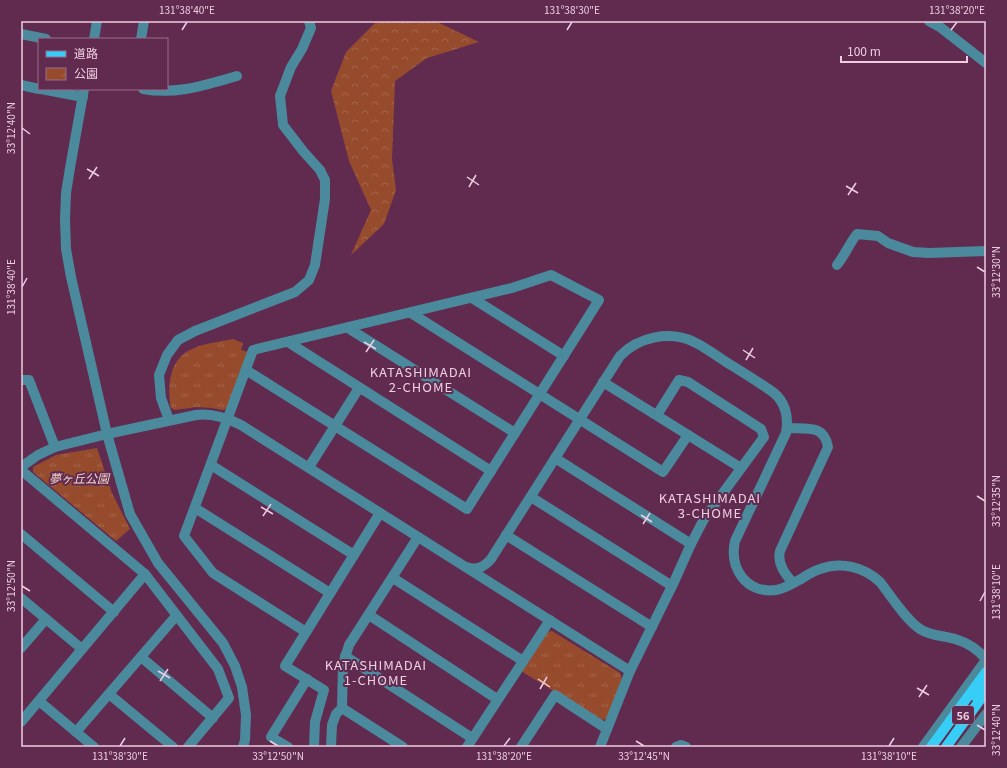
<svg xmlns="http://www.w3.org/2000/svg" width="1007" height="768" viewBox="0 0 1007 768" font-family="Georgia,'Noto Sans JP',serif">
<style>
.forest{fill:url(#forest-crowns)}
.park{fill:url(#park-tufts)}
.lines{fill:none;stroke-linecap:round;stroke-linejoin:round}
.minor{stroke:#4b899d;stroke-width:10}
.major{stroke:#36cef7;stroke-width:10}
.ticks{fill:none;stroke:#eecde1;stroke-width:1.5}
.labels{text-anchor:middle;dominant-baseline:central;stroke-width:4;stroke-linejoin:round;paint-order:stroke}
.shield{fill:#602b4f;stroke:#c39cb5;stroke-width:1}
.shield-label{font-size:11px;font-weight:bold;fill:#eecde1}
.park-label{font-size:12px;font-style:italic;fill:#f3d4c9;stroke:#602b4f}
.neighbourhood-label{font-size:13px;letter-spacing:1px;fill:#eecde1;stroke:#602b4f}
.neatline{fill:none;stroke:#eecde1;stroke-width:1.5}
.ticks-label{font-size:10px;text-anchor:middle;fill:#eecde1}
</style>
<defs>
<pattern id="forest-crowns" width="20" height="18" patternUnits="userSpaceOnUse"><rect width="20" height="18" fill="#974b2d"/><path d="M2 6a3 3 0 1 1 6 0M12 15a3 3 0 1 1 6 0" fill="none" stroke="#a6644b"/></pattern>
<pattern id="park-tufts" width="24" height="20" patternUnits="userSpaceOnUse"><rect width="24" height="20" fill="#974b2d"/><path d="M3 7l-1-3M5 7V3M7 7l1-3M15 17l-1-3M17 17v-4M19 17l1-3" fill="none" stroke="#a6644b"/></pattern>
</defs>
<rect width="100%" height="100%" fill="#602b4f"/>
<path class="forest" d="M 377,21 L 435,21 L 479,42 L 427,58 L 395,81 L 392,159 L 396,190 L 384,224 L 351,255 L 371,210 L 349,161 L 331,91 L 346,52 Z"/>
<g class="park">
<path d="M 233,339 L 243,343 L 241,350 L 248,352 L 229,407 L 223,410 L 212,408 L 196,407 L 175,410 L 171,408 C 167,387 169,360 190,350 C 203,343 219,342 233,339 Z"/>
<path d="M 97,448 L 112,493 L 130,529 L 116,541 L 33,472 L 33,467 L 56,455 Z"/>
<path d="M 552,631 L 620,673 L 622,679 L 607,719 L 601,720 L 521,671 L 546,632 Z"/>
</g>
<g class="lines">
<g class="minor">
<path d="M 929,21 L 940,27 L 986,63"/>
<path d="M 21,34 L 46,39"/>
<path d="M 94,39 L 97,21"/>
<path d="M 141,39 L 144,21"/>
<path d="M 21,85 L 39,89"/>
<path d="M 41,89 L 83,97"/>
<path d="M 84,89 L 70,168 L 66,193 L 65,219 L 66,249 L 71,277 L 107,434 L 130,514 L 158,563 L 223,643 L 235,666 L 242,687 L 246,715 L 245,740 L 243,747"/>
<path d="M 143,89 C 177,95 205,85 237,76"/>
<path d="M 837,265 C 845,255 849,244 857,234 L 878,236 L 888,243 L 913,252 L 929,253 L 986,251"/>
<path d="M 472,298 L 564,356"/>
<path d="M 411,313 L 663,472 L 688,435"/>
<path d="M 348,328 L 515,433"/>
<path d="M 288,342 L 491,471"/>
<path d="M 246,370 L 467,509 L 599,300 L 551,275 L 512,288 L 253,350 L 184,536 L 213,573 L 306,632"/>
<path d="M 21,380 L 29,380 L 55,447"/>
<path d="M 603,382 L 741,468"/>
<path d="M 169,420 L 161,398 L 159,375 L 167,355 L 178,340 L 195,331 L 295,292 L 309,280 L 315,265 L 325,199 L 325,180 L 320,170 L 303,151 L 283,125 L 280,96 L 291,67 L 302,49 L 311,28 L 309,21"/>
<path d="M 787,428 C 806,429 824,424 828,447 L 780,551 C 777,564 785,574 793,583"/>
<path d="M 555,458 L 691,544"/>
<path d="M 211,465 L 354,555"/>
<path d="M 21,467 L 38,455 L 55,447 L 107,434 L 196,415 C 213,413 227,418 241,425 L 630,671"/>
<path d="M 309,467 L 359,388"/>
<path d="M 21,470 L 145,574 L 218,669 L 229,698 L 188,747"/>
<path d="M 531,497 L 672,586"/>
<path d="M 195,508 L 330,593"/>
<path d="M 21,534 L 114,612"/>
<path d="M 506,535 L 652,627"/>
<path d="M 466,567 C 477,571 484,567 491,559 L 620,356 C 638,337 670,330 694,342 C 705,347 715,355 726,362 C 741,371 755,380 770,390 C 785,400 789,415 786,433 L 735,541 C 729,568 746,594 776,590 C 785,589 793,583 801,579 C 807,575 814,571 820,569 C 841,561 864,567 880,582 C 891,596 906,620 920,629 C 932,637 945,635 958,640 C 968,643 979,651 986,659"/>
<path d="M 393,578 L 523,661"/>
<path d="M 21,598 L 82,649"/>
<path d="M 369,615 L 497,699"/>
<path d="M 21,648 L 46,619"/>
<path d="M 345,656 L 472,738"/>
<path d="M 141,657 L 213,718"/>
<path d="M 109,694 L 173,747"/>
<path d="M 39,701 L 94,747"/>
<path d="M 342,708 L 403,747"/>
<path d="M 21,722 L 145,574"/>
<path d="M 76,732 L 176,616"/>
<path d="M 288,747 L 271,737 L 307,679"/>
<path d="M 314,747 L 315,722 L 324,690 L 285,666 L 380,513"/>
<path d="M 331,747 L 332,725 L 336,714 L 342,708 L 343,664 L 349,645 L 418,537"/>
<path d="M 467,747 L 550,620"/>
<path d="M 521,747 L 555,695 L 607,729"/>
<path d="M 600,747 L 630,671 L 674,582 L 691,544 L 704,519 L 764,437 L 761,429 L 688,382 L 679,380 L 657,415"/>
<path d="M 676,747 L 681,745 L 686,747"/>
<path d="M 923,747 L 986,660"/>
<path d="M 961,747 L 986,714"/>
</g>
<g class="major">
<path d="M 976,697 L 986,684"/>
<path d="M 931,747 L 986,672"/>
<path d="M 946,747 L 985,693"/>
</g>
</g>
<path class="ticks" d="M 182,30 L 187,22M 567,30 L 572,22M 951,30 L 957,22M 22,128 L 30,134M 87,169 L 99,176M 467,177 L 479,185M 89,179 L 97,167M 846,186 L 858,193M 469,187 L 476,175M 848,195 L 856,183M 977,267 L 985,272M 22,287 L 27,278M 364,342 L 376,349M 743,350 L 755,358M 366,352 L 374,340M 746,360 L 753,348M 977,496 L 985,501M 261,507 L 273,514M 641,515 L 652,522M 263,516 L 271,504M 643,524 L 650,513M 22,586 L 30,591M 980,601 L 985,592M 158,671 L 170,678M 538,679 L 550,687M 160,681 L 168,669M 917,688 L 929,695M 540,689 L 547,677M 919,697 L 927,685M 977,725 L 985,730M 270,741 L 278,746M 636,741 L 644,746M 120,746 L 125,738M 504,746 L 510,738M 889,746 L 894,738"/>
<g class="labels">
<rect class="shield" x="952" y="706" width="22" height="18" rx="3"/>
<g class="shield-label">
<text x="963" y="715">56</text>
</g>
<g class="park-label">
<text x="79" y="477">夢ヶ丘公園</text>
</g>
<g class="neighbourhood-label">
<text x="421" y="371">KATASHIMADAI<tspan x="421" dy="15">2-CHOME</tspan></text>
<text x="710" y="497">KATASHIMADAI<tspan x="710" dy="15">3-CHOME</tspan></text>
<text x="376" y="664">KATASHIMADAI<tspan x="376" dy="15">1-CHOME</tspan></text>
</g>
</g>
<rect width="1007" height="768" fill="none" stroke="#602b4f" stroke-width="44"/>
<rect x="38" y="38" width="130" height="52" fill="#602b4f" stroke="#996c89"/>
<rect x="46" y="51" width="20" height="6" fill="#36cef7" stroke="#996c89"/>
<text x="74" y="58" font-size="12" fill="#eecde1">道路</text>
<rect x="46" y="68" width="20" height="12" fill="url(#park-tufts)" stroke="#996c89"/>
<text x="74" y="78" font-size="12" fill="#eecde1">公園</text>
<path d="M841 56v6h126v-6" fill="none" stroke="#eecde1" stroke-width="2"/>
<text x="847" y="56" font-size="12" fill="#eecde1" stroke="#602b4f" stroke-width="3" paint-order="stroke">100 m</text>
<rect x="22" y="22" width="963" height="724" class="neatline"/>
<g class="ticks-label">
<text x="187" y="14">131°38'40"E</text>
<text x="572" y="14">131°38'30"E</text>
<text x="957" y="14">131°38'20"E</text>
<text transform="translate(11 128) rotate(-90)" y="4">33°12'40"N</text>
<text transform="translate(996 272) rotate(-90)" y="4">33°12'30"N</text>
<text transform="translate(11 287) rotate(-90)" y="4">131°38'40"E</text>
<text transform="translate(996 501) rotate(-90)" y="4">33°12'35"N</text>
<text transform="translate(11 586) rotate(-90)" y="4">33°12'50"N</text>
<text transform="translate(996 592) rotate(-90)" y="4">131°38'10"E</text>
<text transform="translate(996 730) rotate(-90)" y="4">33°12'40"N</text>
<text x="120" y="760">131°38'30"E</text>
<text x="278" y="760">33°12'50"N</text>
<text x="504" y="760">131°38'20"E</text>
<text x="644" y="760">33°12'45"N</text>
<text x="889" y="760">131°38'10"E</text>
</g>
</svg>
